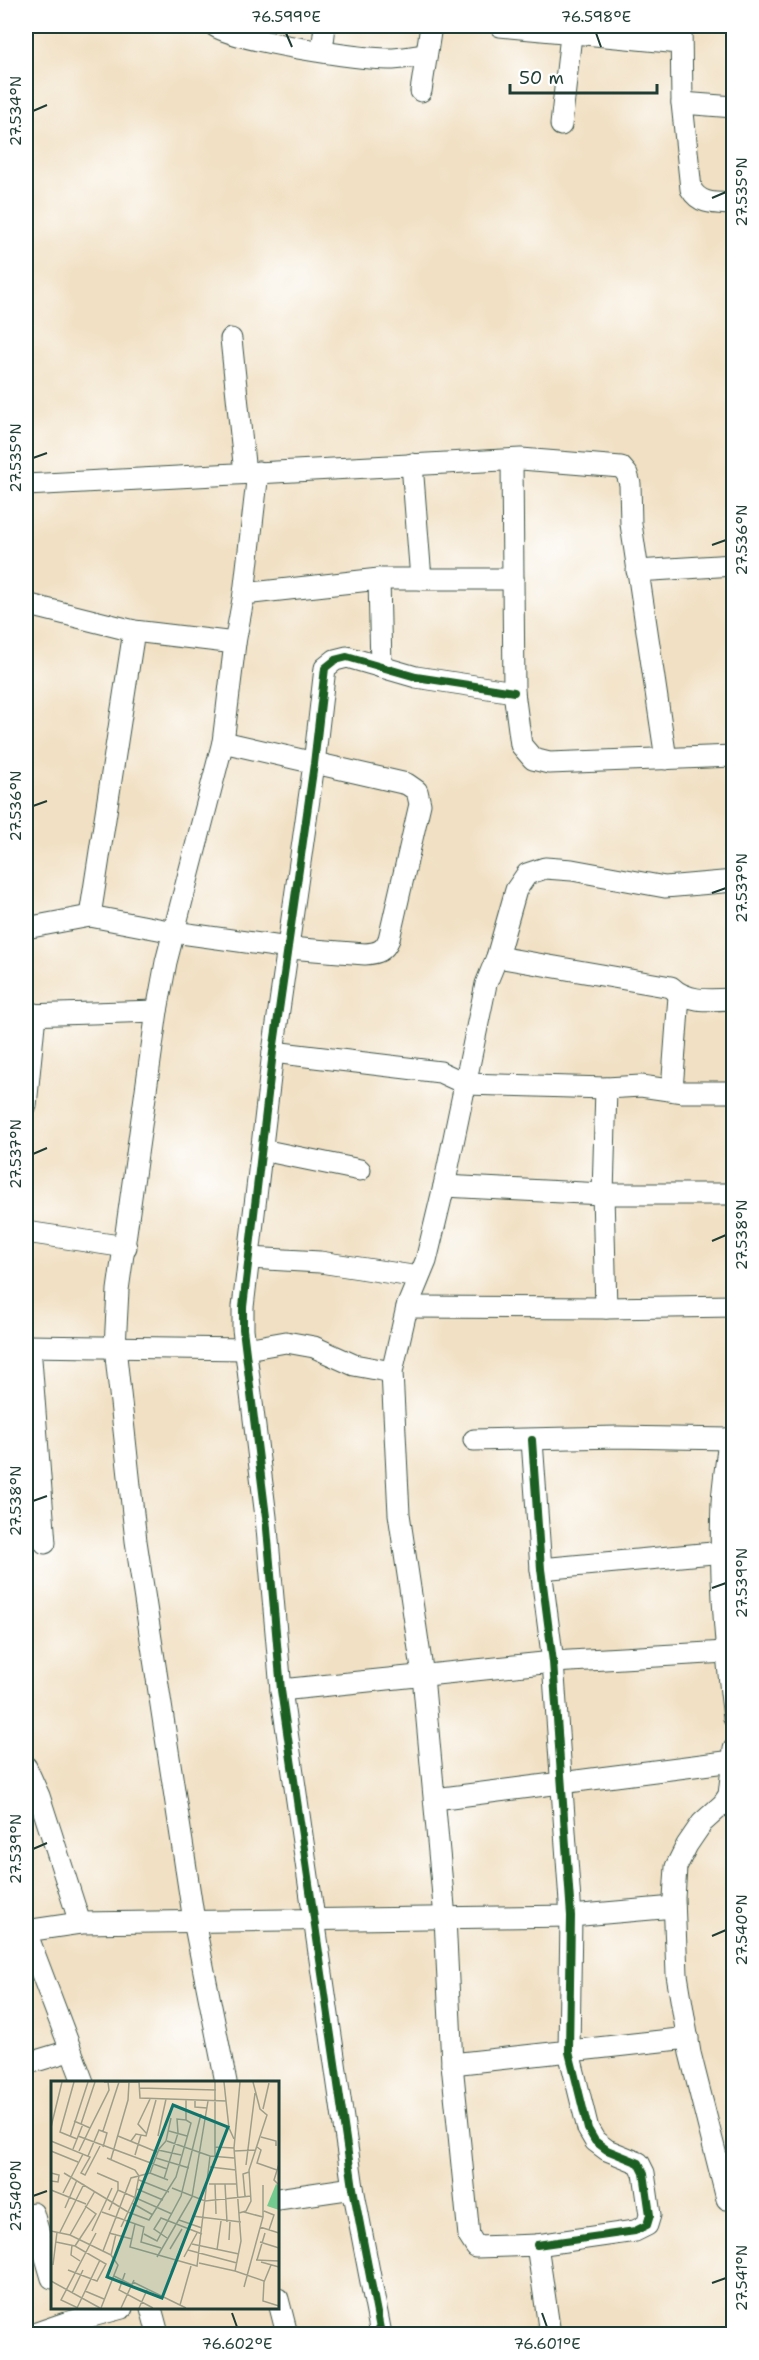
<svg xmlns="http://www.w3.org/2000/svg" width="759" height="2360" viewBox="0 0 759 2360" font-family="'Shantell Sans',sans-serif">
<style>
.lines{fill:none;stroke-linecap:round;stroke-linejoin:round}
.minor-casing{stroke:#3e5549;stroke-width:23}
.minor{stroke:#fff;stroke-width:21}
.cycleway-casing{stroke:#fff;stroke-width:11}
.cycleway{stroke:#1b5e20;stroke-width:8}
.ticks{fill:none;stroke:#1f3d34;stroke-width:2}
.inset-road{fill:none;stroke:#9d9f8a;stroke-width:1.5}
.view{fill:#0f766e;fill-opacity:0.15;stroke:#0f766e;stroke-width:3}
.inset-edge{fill:none;stroke:#1f3d34;stroke-width:3}
.neatline{fill:none;stroke:#1f3d34;stroke-width:2}
.ticks-label{font-size:15px;text-anchor:middle;fill:#1f3d34}
</style>
<rect width="100%" height="100%" fill="#fff"/>
<filter id="ink" filterUnits="userSpaceOnUse"><feTurbulence type="fractalNoise" baseFrequency=".0167" numOctaves="2"/><feDisplacementMap in="SourceGraphic" scale="12" xChannelSelector="R" yChannelSelector="G"/><feConvolveMatrix kernelMatrix="1 2 1 2 8 2 1 2 1" color-interpolation-filters="sRGB"/></filter>
<filter id="wash" filterUnits="userSpaceOnUse"><feTurbulence type="fractalNoise" baseFrequency=".008" numOctaves="4" result="noise"/><feDisplacementMap in="SourceGraphic" scale="24" xChannelSelector="R" yChannelSelector="G"/><feGaussianBlur stdDeviation="1.35" result="paint"/><feColorMatrix in="noise" values="0 0 0 0 0 0 0 0 0 0 0 0 0 0 0 0 0 1.4 0 .05"/><feComposite in="paint" operator="in"/></filter>
<g filter="url(#wash)">
<rect width="100%" height="100%" fill="#f1e0c3"/>
</g>
<g filter="url(#ink)">
<g class="lines">
<defs>
<g id="minor">
<path d="M 215,26 C 238,41 358,59 389,59 C 401,59 414,56 426,55"/>
<path d="M 500,26 L 680,43"/>
<path d="M 681,26 L 682,103 L 691,189 C 700,205 716,203 734,204"/>
<path d="M 322,51 L 325,26"/>
<path d="M 421,91 L 431,26"/>
<path d="M 682,103 L 734,107"/>
<path d="M 561,125 L 572,26"/>
<path d="M 231,339 L 245,473"/>
<path d="M 512,460 L 513,579"/>
<path d="M 412,464 L 421,579"/>
<path d="M 26,485 L 521,459 L 621,467 L 627,474 L 630,484 L 631,524 L 666,759"/>
<path d="M 637,571 L 734,565"/>
<path d="M 379,579 L 381,667"/>
<path d="M 244,594 L 379,579 L 513,579 L 514,692 L 521,745 L 533,759 L 549,763 L 734,756"/>
<path d="M 26,604 L 134,631 L 235,643"/>
<path d="M 90,916 L 134,631"/>
<path d="M 26,928 L 90,916 L 174,932 L 289,948 L 365,954 C 378,953 384,951 389,939 L 420,804 L 417,791 L 407,784 L 223,742"/>
<path d="M 497,957 L 671,987 C 687,1003 712,1000 734,999"/>
<path d="M 26,1015 L 157,1011"/>
<path d="M 273,1052 L 440,1072 L 466,1084 L 606,1088 L 641,1086 L 683,1092 L 734,1092"/>
<path d="M 672,1090 L 679,996"/>
<path d="M 26,1106 L 35,1014"/>
<path d="M 262,1150 L 360,1170"/>
<path d="M 444,1186 L 603,1194 L 734,1194"/>
<path d="M 26,1232 L 126,1247"/>
<path d="M 249,1258 L 320,1262 L 419,1277"/>
<path d="M 407,1307 L 606,1308 L 734,1306"/>
<path d="M 606,1308 L 603,1194 L 606,1088"/>
<path d="M 26,1346 L 247,1349 L 286,1342 L 314,1347 L 354,1365 L 392,1372"/>
<path d="M 30,1346 L 45,1543"/>
<path d="M 734,1436 L 729,1439 C 727,1460 723,1482 722,1503 C 719,1575 725,1646 734,1718"/>
<path d="M 474,1440 L 618,1437 L 729,1439"/>
<path d="M 532,1440 L 541,1569 L 553,1662 L 571,1916 L 569,2052 L 588,2129 L 595,2141 L 607,2150 L 639,2163 L 644,2173 L 650,2215 L 647,2225 L 635,2231 L 537,2245"/>
<path d="M 541,1569 L 734,1551"/>
<path d="M 281,1690 L 553,1662 L 726,1652"/>
<path d="M 26,1767 L 39,1796 L 80,1923"/>
<path d="M 435,1799 L 733,1761"/>
<path d="M 26,1931 L 80,1923 L 571,1916 L 674,1907"/>
<path d="M 26,1932 L 83,2082"/>
<path d="M 26,2064 L 69,2051"/>
<path d="M 452,2064 L 688,2038"/>
<path d="M 226,2082 L 194,1921 L 136,1541 L 115,1347 L 118,1290 L 157,1011 L 166,962 L 223,742 L 235,643 L 244,594 L 258,472"/>
<path d="M 278,2199 L 353,2188"/>
<path d="M 727,2199 L 690,2053 L 677,1975 L 674,1898 L 676,1867 L 687,1845 L 702,1823 L 723,1804 L 729,1795 L 734,1749"/>
<path d="M 33,2213 L 52,2278"/>
<path d="M 278,2299 L 287,2334"/>
<path d="M 151,2308 L 158,2334"/>
<path d="M 34,2334 L 66,2323 L 122,2308"/>
<path d="M 381,2334 L 353,2188 L 281,1690 L 266,1517 L 243,1329 L 243,1307 L 273,1052 L 314,764 L 325,668 L 335,660 L 347,657 L 416,677 L 514,692"/>
<path d="M 550,2334 L 537,2245 L 476,2247 L 469,2236 L 452,2064 L 445,1918 L 423,1676 L 399,1514 L 392,1372 L 407,1307 L 426,1261 L 444,1186 L 486,984 L 497,957 L 516,890 L 527,874 L 545,868 L 572,870 L 665,887 L 734,881"/>
</g>
</defs>
<use href="#minor" class="minor-casing"/>
<use href="#minor" class="minor"/>
<defs>
<g id="cycleway">
<path d="M 532,1440 L 541,1569 L 553,1662 L 571,1916 L 569,2052 L 588,2129 L 595,2141 L 607,2150 L 639,2163 L 644,2173 L 650,2215 L 647,2225 L 635,2231 L 537,2245"/>
<path d="M 381,2334 L 353,2188 L 281,1690 L 266,1517 L 243,1329 L 243,1307 L 273,1052 L 314,764 L 325,668 L 335,660 L 347,657 L 416,677 L 514,692"/>
</g>
</defs>
<use href="#cycleway" class="cycleway-casing"/>
<use href="#cycleway" class="cycleway"/>
</g>
</g>
<path class="ticks" d="M 286,33 L 292,47M 596,33 L 601,47M 33,111 L 47,105M 712,198 L 726,192M 33,458 L 47,453M 712,545 L 726,540M 33,806 L 47,801M 712,893 L 726,888M 33,1154 L 47,1148M 712,1241 L 726,1235M 33,1501 L 47,1496M 712,1588 L 726,1583M 33,1849 L 47,1843M 712,1936 L 726,1930M 33,2196 L 47,2191M 712,2283 L 726,2278M 232,2313 L 237,2327M 542,2313 L 547,2327"/>
<g transform="translate(51 2081)">
<rect width="228" height="228" fill="#f1e0c3"/>
<path d="M 225,103 L 228,105 L 228,129 L 216,125 Z" fill="#74cb90"/>
<path class="inset-road" d="M 23,1 L 9,51 L 26,58M 53,1 L 88,1M 88,1 L 89,17 L 175,20 L 178,47 L 183,58M 173,1 L 175,20M 189,1 L 183,67 L 190,160 L 184,190 L 213,200 L 212,220 L 228,225M 88,7 L 165,9M 144,19 L 144,26 L 156,27M 212,28 L 218,2M 23,40 L 39,47 L 58,9 L 57,1M 30,43 L 44,1M 0,46 L 11,1M 52,50 L 68,1M 118,50 L 136,55M 96,53 L 87,43 L 99,18M 27,55 L 116,88M 67,55 L 106,71M 107,55 L 115,18M 19,56 L 37,1M 210,56 L 225,60 L 225,65M 0,60 L 39,76 L 30,92 L 34,94 L 49,65M 80,60 L 85,53 L 95,55 L 105,19M 116,60 L 159,75 L 183,77M 164,66 L 183,67M 206,66 L 210,69 L 206,82 L 226,89M 22,68 L 32,43M 107,69 L 130,74M 0,70 L 27,81M 28,70 L 39,47M 183,70 L 205,69M 84,74 L 90,54M 37,75 L 48,49 L 56,52 L 52,66M 164,76 L 164,1M 56,77 L 84,89 L 88,95 L 84,116 L 70,146M 105,77 L 138,87M 60,78 L 77,19 L 78,1M 228,83 L 223,99 L 228,104M 195,84 L 204,12M 159,86 L 185,89M 0,92 L 8,94 L 7,101 L 0,100M 13,92 L 77,131 L 98,139 L 125,96 L 140,42 L 135,39 L 135,19M 46,92 L 67,101 L 67,109M 99,92 L 117,99M 113,98 L 127,52 L 126,38 L 135,39M 88,99 L 118,111M 158,103 L 186,103M 164,103 L 165,133M 174,103 L 176,141M 121,107 L 154,120 L 200,115M 86,108 L 112,119M 0,109 L 35,123M 12,112 L 32,73M 194,115 L 192,93 L 198,91M 81,122 L 102,134M 14,127 L 26,99M 58,129 L 67,109 L 121,133M 213,130 L 223,134 L 218,149M 51,131 L 93,146 L 90,161 L 110,167M 193,131 L 212,136M 188,132 L 195,130 L 200,120 L 198,89 L 216,34 L 209,28 L 202,1M 141,135 L 190,141M 128,139 L 151,147M 84,143 L 79,166 L 146,185 L 159,75M 209,146 L 228,152M 0,150 L 19,154 L 60,174M 41,150 L 61,107M 9,151 L 33,103M 58,152 L 81,158M 93,153 L 106,160 L 130,115 L 150,33M 19,154 L 44,110M 116,157 L 103,148 L 110,137 L 151,153M 178,159 L 179,141M 5,161 L 24,165 L 55,183 L 46,200 L 17,189M 209,161 L 228,167M 141,163 L 188,173M 21,164 L 20,174 L 29,180M 24,165 L 45,133 L 34,125M 119,168 L 131,148M 137,169 L 186,182M 166,169 L 170,140M 52,170 L 80,97 L 99,92 L 108,68 L 115,60 L 120,37M 106,176 L 141,116 L 157,20M 133,176 L 146,152M 205,179 L 228,180M 206,179 L 214,152M 210,181 L 228,186M 148,182 L 184,190M 2,184 L 6,151M 120,191 L 137,149M 74,192 L 68,209 L 102,227M 63,195 L 81,204M 0,200 L 49,227M 82,201 L 135,227M 213,201 L 220,184M 193,206 L 212,136 L 212,104M 34,210 L 53,218M 21,212 L 32,189M 129,224 L 140,185M 26,227 L 49,179M 27,227 L 10,219 L 45,152M 50,227 L 67,184 L 60,174 L 65,153M 70,227 L 83,199M 88,227 L 96,209"/>
<path class="view" d="M 122,24 L 177,46 L 111,217 L 56,196 Z"/>
<rect width="228" height="228" class="inset-edge"/>
</g>
<rect width="759" height="2360" fill="none" stroke="#fff" stroke-width="66"/>
<path d="M510 84v9h147v-9" fill="none" stroke="#1f3d34" stroke-width="3"/>
<text x="519" y="84" font-size="18" fill="#1f3d34" stroke="#ffffff" stroke-width="4.5" paint-order="stroke">50 m</text>
<rect x="33" y="33" width="693" height="2294" class="neatline"/>
<g class="ticks-label">
<text x="286" y="22">76.599°E</text>
<text x="596" y="22">76.598°E</text>
<text transform="translate(16 111) rotate(-90)" y="5">27.534°N</text>
<text transform="translate(742 192) rotate(-90)" y="5">27.535°N</text>
<text transform="translate(16 458) rotate(-90)" y="5">27.535°N</text>
<text transform="translate(742 540) rotate(-90)" y="5">27.536°N</text>
<text transform="translate(16 806) rotate(-90)" y="5">27.536°N</text>
<text transform="translate(742 888) rotate(-90)" y="5">27.537°N</text>
<text transform="translate(16 1154) rotate(-90)" y="5">27.537°N</text>
<text transform="translate(742 1235) rotate(-90)" y="5">27.538°N</text>
<text transform="translate(16 1501) rotate(-90)" y="5">27.538°N</text>
<text transform="translate(742 1583) rotate(-90)" y="5">27.539°N</text>
<text transform="translate(16 1849) rotate(-90)" y="5">27.539°N</text>
<text transform="translate(742 1930) rotate(-90)" y="5">27.540°N</text>
<text transform="translate(16 2196) rotate(-90)" y="5">27.540°N</text>
<text transform="translate(742 2278) rotate(-90)" y="5">27.541°N</text>
<text x="237" y="2349">76.602°E</text>
<text x="547" y="2349">76.601°E</text>
</g>
</svg>
